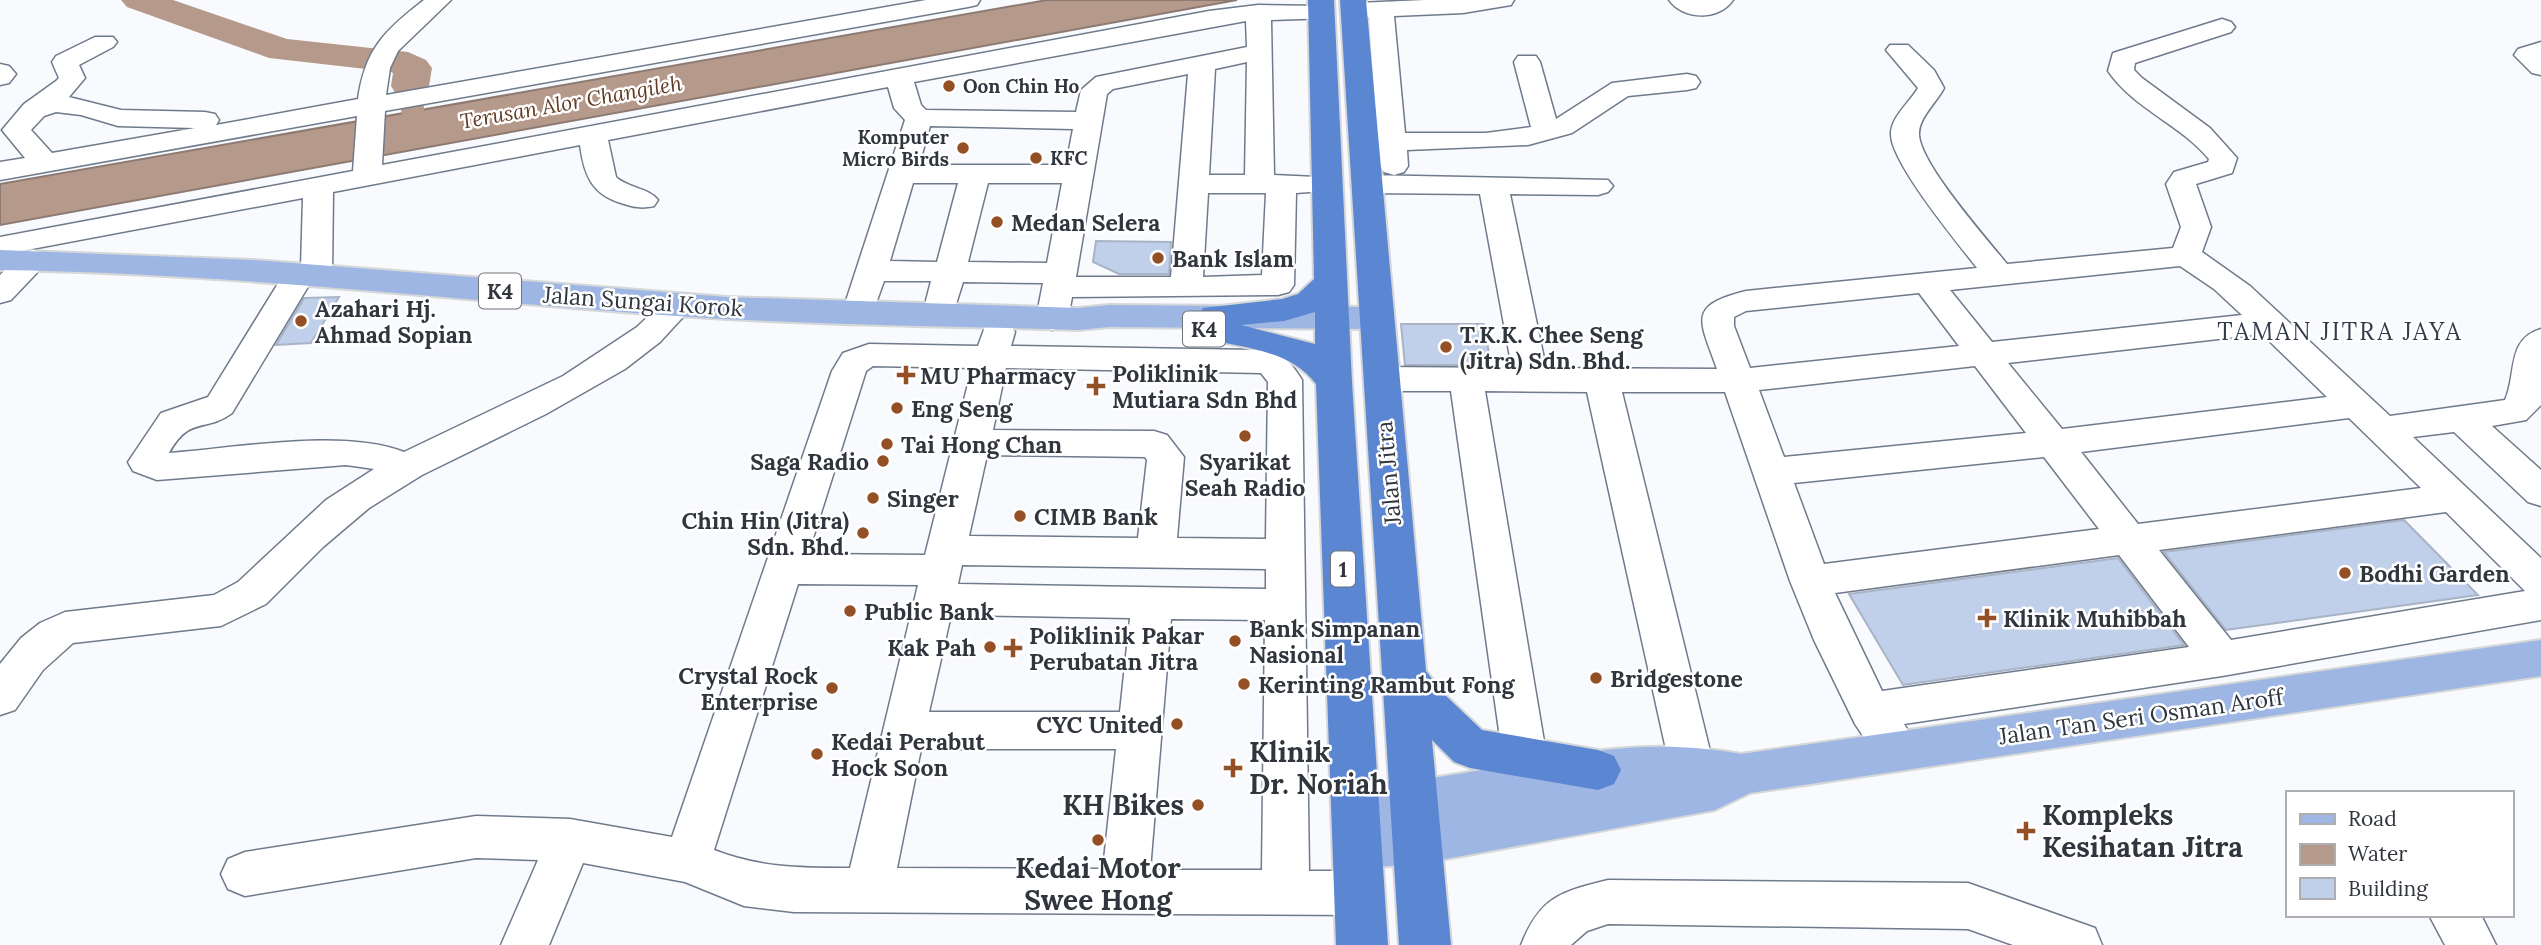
<svg xmlns="http://www.w3.org/2000/svg" width="2541" height="945" viewBox="0 0 2541 945" font-family="Lora,serif">
<style>
.water{fill:#b5998a;stroke:#8d7b73;stroke-width:2}
.lines{fill:none;stroke-linecap:round;stroke-linejoin:round}
.canal{fill:#b5998a;fill-rule:evenodd}
.river{fill:#b5998a;fill-rule:evenodd}
.building{fill:#c0d0ea;stroke:#a8b3c5;stroke-width:2}
.minor-casing{stroke:#6f7a8b;stroke-width:3}
.major-casing{stroke:#d6d7d8;stroke-width:4}
.highway-casing{stroke:#d6d7d8;stroke-width:4}
.minor{fill:#fff;fill-rule:evenodd}
.major{fill:#9db6e4;fill-rule:evenodd}
.highway{fill:#5b86d2;fill-rule:evenodd}
.poi-dot{fill:#944f24;stroke:#fff;stroke-width:2.5}
.labels{text-anchor:middle;dominant-baseline:central;stroke-width:5;stroke-linejoin:round;paint-order:stroke}
.far-poi-label{font-size:19px;font-weight:bold;fill:#31353d;stroke:#fff;text-anchor:start}
.far-water-label{font-size:21px;font-style:italic;fill:#633921;stroke:#fff}
.shield{fill:#fff;stroke:#6f7277;stroke-width:2}
.shield-label{font-size:21px;font-weight:bold;fill:#31353d}
.poi-label{font-size:23px;font-weight:bold;fill:#31353d;stroke:#fff;text-anchor:start}
.street-label{font-size:23px;fill:#31353d;stroke:#fff}
.neighbourhood-label{font-size:24px;letter-spacing:2px;fill:#333c4b;stroke:#fff}
.near-poi-label{font-size:28px;font-weight:bold;fill:#31353d;stroke:#fff;text-anchor:start}
</style>
<rect width="100%" height="100%" fill="#f8fafe"/>
<path class="water" d="M 1047,0 L 1237,0 L 0,225 L 0,184 Z"/>
<g class="lines">
<path class="canal" d="M 410,79 L 421,86 L 427,130 L 423,135 L 407,135 L 403,130 L 399,86 Z"/>
<path class="river" d="M 121,0 L 173,0 L 287,39 L 408,52 L 426,60 L 432,68 L 429,86 L 424,94 L 410,97 L 396,94 L 391,86 L 393,73 L 383,68 L 375,70 L 269,58 L 127,7 Z"/>
</g>
<g class="building">
<path d="M 1096,241 L 1171,242 L 1169,274 L 1119,274 L 1093,262 Z"/>
<path d="M 339,297 L 311,343 L 276,345 L 304,298 Z"/>
<path d="M 1401,324 L 1484,324 L 1491,365 L 1405,365 Z"/>
<path d="M 2404,520 L 2478,595 L 2226,630 L 2164,552 Z"/>
<path d="M 2118,558 L 2184,645 L 1903,685 L 1849,594 Z"/>
</g>
<g class="lines">
<defs>
<g id="minor">
<path d="M 424,0 L 451,0 L 398,51 L 390,68 L 386,95 L 926,0 L 980,0 L 977,5 L 968,7 L 385,111 L 382,165 L 1209,11 L 1258,5 L 1322,6 L 1331,8 L 1334,13 L 1331,18 L 1271,20 L 1274,175 L 1337,178 L 1342,184 L 1337,190 L 1296,193 L 1294,285 L 1289,292 L 1278,295 L 1072,297 L 1068,319 L 1064,326 L 1052,330 L 1040,326 L 1036,319 L 1043,283 L 963,282 L 950,323 L 938,326 L 926,323 L 922,316 L 931,281 L 884,281 L 870,320 L 858,323 L 846,320 L 842,313 L 905,120 L 894,108 L 888,87 L 608,140 L 616,177 C 628,188 649,188 658,200 L 654,206 C 641,209 633,207 621,203 C 591,194 584,174 580,145 L 333,192 L 332,277 L 327,284 L 309,285 L 232,413 C 205,433 190,415 169,453 C 237,448 343,428 404,452 L 563,376 L 637,327 L 667,298 L 678,295 L 689,298 L 694,305 L 660,342 L 625,369 L 546,414 L 422,475 L 369,508 L 323,547 L 266,604 L 221,626 L 73,643 L 43,670 L 15,710 L 0,715 L 0,664 L 21,638 L 40,623 L 65,612 L 214,595 L 238,582 L 326,500 L 374,469 L 346,465 L 157,480 L 133,471 L 128,462 L 161,413 L 208,397 L 287,269 L 301,267 L 303,198 L 0,255 L 0,237 L 353,171 L 357,116 L 0,180 L 0,162 L 25,158 L 2,130 L 24,104 L 56,81 L 59,78 L 52,62 L 56,56 L 95,37 L 113,37 L 117,42 L 113,47 L 79,65 L 85,78 L 69,97 L 121,110 L 205,112 L 215,114 L 219,120 L 216,125 L 358,99 C 365,49 385,30 424,0 ZM 1246,21 L 1247,47 L 1096,77 L 1081,90 L 1076,112 L 926,110 L 921,105 L 914,82 ZM 1247,62 L 1245,175 L 1209,175 L 1215,69 ZM 1188,74 L 1171,277 L 1076,277 L 1107,94 L 1113,89 ZM 56,112 L 81,115 L 118,126 L 195,128 L 52,153 L 31,130 L 44,116 ZM 930,126 L 1073,129 L 1066,165 L 919,165 ZM 913,183 L 958,183 L 937,262 L 890,261 ZM 988,183 L 1062,183 L 1047,263 L 968,262 ZM 1208,193 L 1266,193 L 1262,275 L 1203,277 Z"/>
<path d="M 1425,0 L 1514,0 L 1511,5 L 1463,13 L 1394,16 L 1405,133 L 1486,133 L 1531,127 L 1514,62 L 1518,56 L 1536,56 L 1540,62 L 1556,119 L 1612,83 L 1687,74 L 1696,76 L 1700,82 L 1696,88 L 1687,90 L 1628,96 L 1572,133 L 1528,145 L 1407,150 L 1408,166 L 1404,172 L 1394,175 L 1384,172 L 1380,166 L 1378,150 L 1354,148 L 1350,142 L 1354,136 L 1377,133 L 1369,17 L 1348,15 L 1345,10 L 1348,5 L 1357,3 Z"/>
<path d="M 1669,0 L 1733,0 C 1719,21 1683,20 1669,0 Z"/>
<path d="M 2222,19 L 2231,22 L 2235,27 L 2231,32 L 2135,63 L 2134,70 L 2142,78 L 2210,128 L 2237,158 L 2232,173 L 2196,184 L 2211,227 L 2202,252 L 2250,286 L 2390,416 L 2505,400 C 2517,374 2506,339 2541,329 L 2541,405 L 2526,420 L 2492,426 L 2541,470 L 2541,506 L 2528,502 L 2454,432 L 2413,437 L 2541,558 L 2541,620 L 2222,676 L 1904,724 L 1920,751 L 1914,764 L 1898,770 L 1882,764 L 1855,724 L 1814,640 L 1790,581 L 1725,392 L 1622,392 L 1713,763 L 1707,777 L 1691,782 L 1675,777 L 1669,763 L 1587,392 L 1485,391 L 1547,759 L 1541,772 L 1525,778 L 1509,772 L 1503,759 L 1451,391 L 1381,391 L 1369,387 L 1364,379 L 1369,371 L 1381,367 L 1512,368 L 1480,194 L 1366,193 L 1356,190 L 1351,184 L 1356,178 L 1366,175 L 1608,180 L 1613,186 L 1608,192 L 1598,195 L 1510,194 L 1546,368 L 1717,369 C 1700,320 1686,306 1746,291 L 1977,268 C 1957,242 1892,164 1891,135 C 1890,118 1910,102 1918,88 L 1886,50 L 1890,45 L 1908,45 L 1934,70 L 1944,88 C 1937,102 1918,118 1919,135 C 1921,165 1987,239 2007,264 L 2173,248 L 2181,227 L 2166,184 L 2174,172 L 2208,162 L 2209,159 C 2180,124 2134,109 2108,71 L 2113,53 ZM 2180,266 L 2214,289 L 2242,315 L 1992,342 L 1950,290 ZM 1919,293 L 1959,346 L 1750,368 L 1734,326 L 1734,317 L 1746,311 ZM 2262,334 L 2327,397 L 2062,429 L 2008,363 ZM 1975,366 L 2026,433 L 1784,457 L 1759,390 ZM 2349,418 L 2421,488 L 2138,524 L 2081,452 ZM 2044,457 L 2099,529 L 1824,564 L 1794,483 ZM 2446,512 L 2525,591 L 2231,640 L 2159,550 ZM 2119,555 L 2189,647 L 1882,691 L 1835,593 Z"/>
<path d="M 2541,42 L 2541,75 L 2532,73 L 2514,55 L 2518,49 Z"/>
<path d="M 0,64 L 9,66 L 16,74 L 9,83 L 0,85 Z"/>
<path d="M 33,250 L 44,253 L 49,260 L 11,300 L 0,303 L 0,275 L 22,253 Z"/>
<path d="M 998,321 L 1010,324 L 1015,332 L 1011,346 L 1255,350 C 1281,354 1288,357 1302,380 L 1309,871 L 1360,871 L 1377,877 L 1384,893 L 1377,909 L 1360,915 L 794,912 L 744,906 L 685,882 L 583,863 L 549,945 L 501,945 L 538,860 L 476,858 L 245,896 L 228,889 L 221,874 L 228,859 L 245,852 L 476,816 L 570,819 L 672,837 L 832,371 L 843,353 L 869,344 L 978,346 L 986,324 ZM 873,366 L 972,368 L 925,555 L 808,554 L 866,371 ZM 1006,368 L 1261,373 L 1268,382 L 1266,539 L 1177,538 L 1184,457 L 1167,435 L 1154,431 L 993,430 ZM 987,455 L 1145,457 L 1147,460 L 1138,538 L 969,536 ZM 962,565 L 1266,569 L 1266,589 L 958,584 ZM 798,584 L 918,585 L 850,868 C 801,868 760,868 714,850 ZM 951,615 L 1130,618 L 1120,712 L 929,712 ZM 1171,619 L 1265,620 L 1262,870 L 1150,870 ZM 921,749 L 1116,749 L 1103,869 L 897,868 Z"/>
<path d="M 1608,880 L 1968,883 L 2095,928 L 2102,945 L 2013,945 L 1968,929 L 1608,924 L 1587,931 L 1571,945 L 1521,945 C 1540,897 1560,892 1608,880 Z"/>
<path d="M 2429,915 L 2481,915 L 2496,945 L 2445,945 Z"/>
</g>
<g id="major">
<path d="M 0,250 L 254,260 L 727,297 L 1078,308 L 1109,305 L 1376,307 L 1388,310 L 1393,318 L 1388,326 L 1376,329 L 1109,327 L 1078,330 C 944,326 810,325 677,316 C 451,300 227,273 0,270 Z"/>
<path d="M 2541,640 L 2541,676 L 1750,793 L 1715,810 L 1418,864 L 1359,868 L 1342,862 L 1335,846 L 1342,830 L 1353,826 L 1339,821 L 1332,806 L 1339,791 C 1371,779 1410,782 1445,776 C 1550,760 1633,734 1741,754 Z"/>
</g>
<g id="highway">
<path d="M 1308,0 L 1334,0 L 1352,382 L 1388,945 L 1336,945 L 1316,384 C 1289,348 1239,348 1198,337 L 1193,329 L 1201,320 L 1198,316 L 1203,308 L 1282,299 L 1298,294 L 1314,279 ZM 1315,312 L 1315,344 L 1241,325 L 1284,321 Z"/>
<path d="M 1340,0 L 1366,0 L 1426,671 L 1444,694 L 1482,730 L 1598,750 L 1614,756 L 1621,770 L 1614,784 L 1598,790 L 1470,768 L 1454,762 L 1432,740 L 1451,945 L 1399,945 Z"/>
</g>
</defs>
<use href="#minor" class="minor-casing"/>
<use href="#major" class="major-casing"/>
<use href="#highway" class="highway-casing"/>
<use href="#minor" class="minor"/>
<use href="#major" class="major"/>
<use href="#highway" class="highway"/>
</g>
<g class="poi-dot">
<circle cx="949" cy="86" r="7"/>
<circle cx="963" cy="148" r="7"/>
<circle cx="1036" cy="158" r="7"/>
<circle cx="997" cy="222" r="7"/>
<circle cx="1158" cy="258" r="7"/>
<circle cx="301" cy="321" r="7"/>
<circle cx="1446" cy="347" r="7"/>
<path d="M902.5 364.5h7v7h7v7h-7v7h-7v-7h-7v-7h7z"/>
<path d="M1092.5 375.5h7v7h7v7h-7v7h-7v-7h-7v-7h7z"/>
<circle cx="897" cy="408" r="7"/>
<circle cx="1245" cy="436" r="7"/>
<circle cx="887" cy="444" r="7"/>
<circle cx="883" cy="461" r="7"/>
<circle cx="873" cy="498" r="7"/>
<circle cx="1020" cy="516" r="7"/>
<circle cx="863" cy="533" r="7"/>
<circle cx="2345" cy="573" r="7"/>
<circle cx="850" cy="611" r="7"/>
<path d="M1983.5 607.5h7v7h7v7h-7v7h-7v-7h-7v-7h7z"/>
<circle cx="1235" cy="641" r="7"/>
<circle cx="990" cy="647" r="7"/>
<path d="M1009.5 637.5h7v7h7v7h-7v7h-7v-7h-7v-7h7z"/>
<circle cx="1596" cy="678" r="7"/>
<circle cx="1244" cy="684" r="7"/>
<circle cx="832" cy="688" r="7"/>
<circle cx="1177" cy="724" r="7"/>
<circle cx="817" cy="754" r="7"/>
<path d="M1229.5 757.5h7v7h7v7h-7v7h-7v-7h-7v-7h7z"/>
<circle cx="1198" cy="805" r="7"/>
<path d="M2022.5 820.5h7v7h7v7h-7v7h-7v-7h-7v-7h7z"/>
<circle cx="1098" cy="840" r="7"/>
</g>
<g class="labels">
<g class="far-poi-label">
<text x="963" y="86">Oon Chin Ho</text>
<text x="949" y="137" text-anchor="end">Komputer<tspan x="949" dy="22">Micro Birds</tspan></text>
<text x="1050" y="158">KFC</text>
</g>
<g class="far-water-label">
<text transform="translate(571 102) rotate(-10)">Terusan Alor Changileh</text>
</g>
<g class="shield">
<rect x="479" y="273.5" width="42" height="35" rx="5"/>
<rect x="1183" y="311.5" width="42" height="35" rx="5"/>
<rect x="1331" y="551.5" width="24" height="35" rx="5"/>
</g>
<g class="shield-label">
<text x="500" y="291">K4</text>
<text x="1204" y="329">K4</text>
<text x="1343" y="569">1</text>
</g>
<g class="poi-label">
<text x="1011" y="222">Medan Selera</text>
<text x="1172" y="258">Bank Islam</text>
<text x="315" y="308">Azahari Hj.<tspan x="315" dy="26">Ahmad Sopian</tspan></text>
<text x="1460" y="334">T.K.K. Chee Seng<tspan x="1460" dy="26">(Jitra) Sdn. Bhd.</tspan></text>
<text x="1112" y="373">Poliklinik<tspan x="1112" dy="26">Mutiara Sdn Bhd</tspan></text>
<text x="920" y="375">MU Pharmacy</text>
<text x="911" y="408">Eng Seng</text>
<text x="901" y="444">Tai Hong Chan</text>
<text x="869" y="461" text-anchor="end">Saga Radio</text>
<text x="1245" y="461" text-anchor="middle">Syarikat<tspan x="1245" dy="26">Seah Radio</tspan></text>
<text x="887" y="498">Singer</text>
<text x="1034" y="516">CIMB Bank</text>
<text x="849" y="520" text-anchor="end">Chin Hin (Jitra)<tspan x="849" dy="26">Sdn. Bhd.</tspan></text>
<text x="2359" y="573">Bodhi Garden</text>
<text x="864" y="611">Public Bank</text>
<text x="2003" y="618">Klinik Muhibbah</text>
<text x="1249" y="628">Bank Simpanan<tspan x="1249" dy="26">Nasional</tspan></text>
<text x="1029" y="635">Poliklinik Pakar<tspan x="1029" dy="26">Perubatan Jitra</tspan></text>
<text x="976" y="647" text-anchor="end">Kak Pah</text>
<text x="818" y="675" text-anchor="end">Crystal Rock<tspan x="818" dy="26">Enterprise</tspan></text>
<text x="1610" y="678">Bridgestone</text>
<text x="1258" y="684">Kerinting Rambut Fong</text>
<text x="1163" y="724" text-anchor="end">CYC United</text>
<text x="831" y="741">Kedai Perabut<tspan x="831" dy="26">Hock Soon</tspan></text>
</g>
<g class="street-label">
<text transform="translate(643 301) rotate(4)">Jalan Sungai Korok</text>
<text transform="translate(1388 473) rotate(-95)">Jalan Jitra</text>
<text transform="translate(2141 716) rotate(-8)">Jalan Tan Seri Osman Aroff</text>
</g>
<g class="neighbourhood-label">
<text x="2340" y="331">TAMAN JITRA JAYA</text>
</g>
<g class="near-poi-label">
<text x="1249" y="752">Klinik<tspan x="1249" dy="32">Dr. Noriah</tspan></text>
<text x="1184" y="805" text-anchor="end">KH Bikes</text>
<text x="2042" y="815">Kompleks<tspan x="2042" dy="32">Kesihatan Jitra</tspan></text>
<text x="1098" y="868" text-anchor="middle">Kedai Motor<tspan x="1098" dy="32">Swee Hong</tspan></text>
</g>
</g>
<rect x="2286" y="791" width="228" height="126" fill="#ffffff" stroke="#adaeb1" stroke-width="2"/>
<rect x="2300" y="814" width="35" height="10" fill="#9db6e4" stroke="#adaeb1" stroke-width="2"/>
<text x="2348" y="826" font-size="21" fill="#31353d">Road</text>
<rect x="2300" y="844" width="35" height="21" fill="#b5998a" stroke="#adaeb1" stroke-width="2"/>
<text x="2348" y="861" font-size="21" fill="#31353d">Water</text>
<rect x="2300" y="878" width="35" height="21" fill="#c0d0ea" stroke="#adaeb1" stroke-width="2"/>
<text x="2348" y="896" font-size="21" fill="#31353d">Building</text>
</svg>
